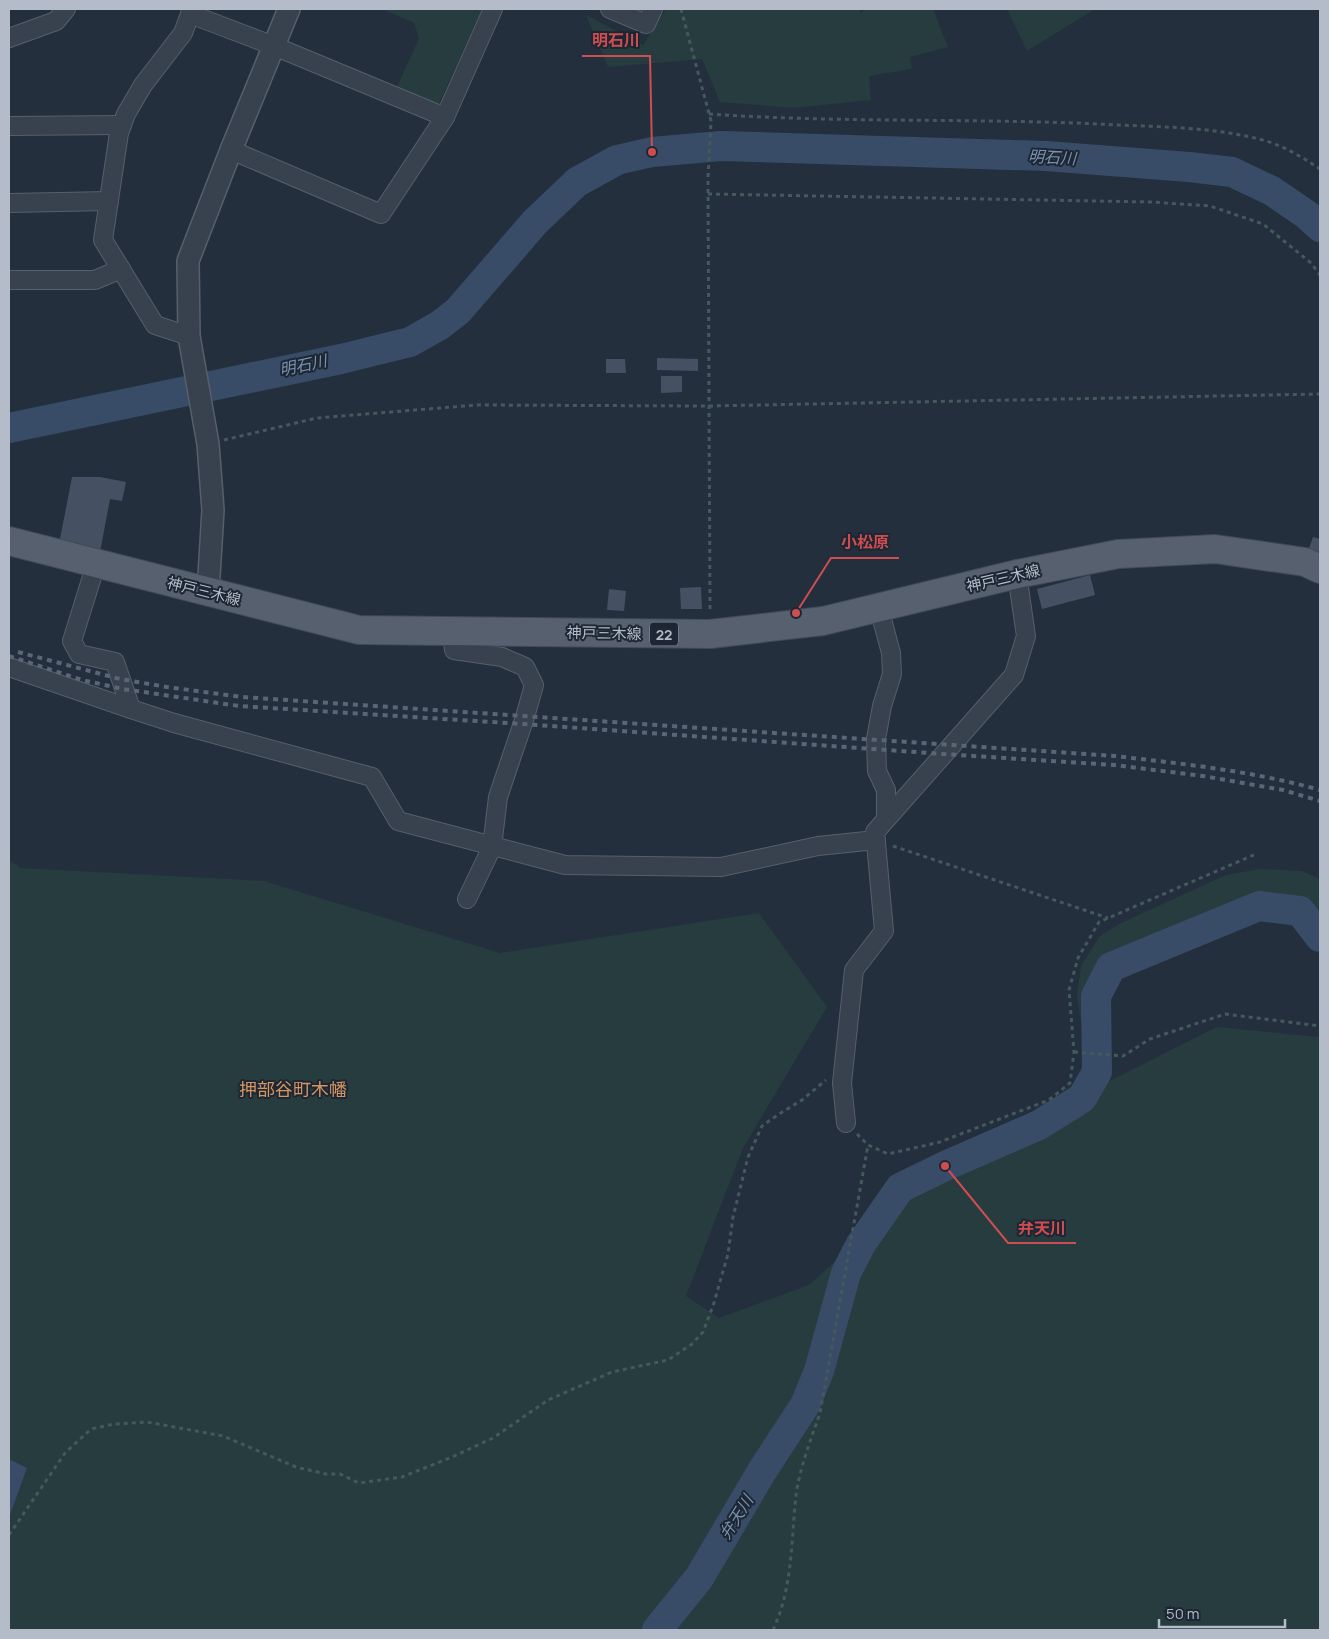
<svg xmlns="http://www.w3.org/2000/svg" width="1329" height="1639" viewBox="0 0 1329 1639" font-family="Manrope,'Noto Sans JP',sans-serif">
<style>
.green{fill:#263c3f}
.water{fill:#394c67}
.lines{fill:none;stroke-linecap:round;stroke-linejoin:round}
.river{stroke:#394c67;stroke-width:30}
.building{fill:#455162}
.minor-casing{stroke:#565f6c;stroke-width:20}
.tertiary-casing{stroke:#565f6c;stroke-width:24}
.primary-casing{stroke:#414a57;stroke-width:30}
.path{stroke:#44595c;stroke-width:3;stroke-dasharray:4 4;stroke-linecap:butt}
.minor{stroke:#38414e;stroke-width:18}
.tertiary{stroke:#38414e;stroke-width:21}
.primary{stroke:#56606e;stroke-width:28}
.rail{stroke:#5a6575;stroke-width:4;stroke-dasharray:5 5;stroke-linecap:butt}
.labels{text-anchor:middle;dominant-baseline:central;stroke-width:4;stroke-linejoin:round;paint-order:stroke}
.shield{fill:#1d2633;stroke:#878f9c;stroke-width:1}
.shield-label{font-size:14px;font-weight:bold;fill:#b4bcc9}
.street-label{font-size:15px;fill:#b4bcc9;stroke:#1d2633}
.water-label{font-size:16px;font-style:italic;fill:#7c92b1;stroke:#1d2633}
.quarter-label{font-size:18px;fill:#d59563;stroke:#1d2633}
.leader{fill:none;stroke:#ce4d50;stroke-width:2}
.callout-dot{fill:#ce4d50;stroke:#1d2633;stroke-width:2}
.callout-label{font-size:16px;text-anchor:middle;font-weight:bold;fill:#ce4d50;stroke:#1d2633;stroke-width:4;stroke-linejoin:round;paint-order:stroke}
</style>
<rect width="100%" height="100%" fill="#242f3e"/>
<g class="green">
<path d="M 382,9 L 482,9 L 437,108 L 396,89 L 419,38 L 414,23 Z"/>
<path d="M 666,9 L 861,9 L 860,14 L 865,9 L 933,9 L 948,47 L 910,57 L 912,69 L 869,76 L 871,100 L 793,108 L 720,102 L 702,59 L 608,67 L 586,15 L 643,45 Z"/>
<path d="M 1007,9 L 1095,9 L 1027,51 Z"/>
<path d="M 9,860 L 21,868 L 264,881 L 500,953 L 759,913 L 827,1007 L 743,1148 L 686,1296 L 719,1318 L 809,1285 L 940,1166 L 1217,1027 L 1320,1037 L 1320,1630 L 9,1630 L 9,1518 L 27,1468 L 9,1459 Z"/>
<path d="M 1260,869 L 1302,871 L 1320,879 L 1320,922 L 1315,915 L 1295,900 L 1240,901 L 1134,946 L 1101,972 L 1090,995 L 1093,1047 L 1085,1049 L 1077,995 L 1081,966 L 1100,936 L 1121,923 L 1226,875 Z"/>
</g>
<path class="water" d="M 9,1459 L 27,1468 L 9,1518 Z"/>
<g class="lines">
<g class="river">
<path d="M 9,428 L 341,359 L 410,342 L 440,325 L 458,311 L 535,222 L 577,182 L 617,160 L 652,152 L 721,146 L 1046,156 L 1189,167 L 1232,172 L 1272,191 L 1307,215 L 1320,227"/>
<path d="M 657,1630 L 699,1578 L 762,1471 L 805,1405 L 819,1371 L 846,1273 L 861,1244 L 900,1188 L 945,1166 L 1039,1125 L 1082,1098 L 1097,1072 L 1096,996 L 1111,967 L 1259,906 L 1300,911 L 1320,937"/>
</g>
</g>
<g class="building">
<path d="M 657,358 L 698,359 L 698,371 L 657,370 Z"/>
<path d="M 606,359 L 625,359 L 626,373 L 606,373 Z"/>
<path d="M 661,376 L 682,376 L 682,392 L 661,393 Z"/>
<path d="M 72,477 L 100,477 L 126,482 L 122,501 L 110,499 L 100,552 L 59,544 Z"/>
<path d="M 1313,537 L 1320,539 L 1320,555 L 1308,551 Z"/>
<path d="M 1090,575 L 1095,595 L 1042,609 L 1037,589 Z"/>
<path d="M 701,587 L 702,609 L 681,609 L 680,588 Z"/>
<path d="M 609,589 L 626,591 L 624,611 L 607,610 Z"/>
</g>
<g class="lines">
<defs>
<g id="minor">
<path d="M 610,9 L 646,24 L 653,9"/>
<path d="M 190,14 L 274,46 L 445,117 L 493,9"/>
<path d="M 9,38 L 56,21 L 66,9"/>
<path d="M 9,126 L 122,125"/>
<path d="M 231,150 L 381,214 L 445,117"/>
<path d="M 9,203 L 109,201"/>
<path d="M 9,280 L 95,280 L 121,269"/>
<path d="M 189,336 L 155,325 L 103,240 L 119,133 L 126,114 L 143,85 L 183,33 L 192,9"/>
<path d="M 96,564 L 72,641 L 79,654 L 115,662 L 131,709 L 174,723 L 372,777 L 398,821 L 565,865 L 721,867 L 818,846 L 876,840"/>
<path d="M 879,608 L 891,653 L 892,674 L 882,706 L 876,739 L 877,771 L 886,790 L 886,819"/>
<path d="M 452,631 L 454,650 L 502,657 L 525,667 L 534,685 L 525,717 L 498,797 L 492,847 L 467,899"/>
<path d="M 9,667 L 131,709"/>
<path d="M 846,1123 L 842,1083 L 854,970 L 884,931 L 875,832 L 1014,675 L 1026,636 L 1017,574"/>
</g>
<path id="tertiary" d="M 208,592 L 213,510 L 208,444 L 189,336 L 188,261 L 231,150 L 289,9"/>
<path id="primary" d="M 9,541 L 359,630 L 710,634 L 823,621 L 1017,574 L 1118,554 L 1215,549 L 1305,562 L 1320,569"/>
</defs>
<use href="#minor" class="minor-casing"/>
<use href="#tertiary" class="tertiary-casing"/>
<use href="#primary" class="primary-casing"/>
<g class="path">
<path d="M 681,9 L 711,121 L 708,178 L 710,613"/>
<path d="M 709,114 C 839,123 968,118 1098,124 C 1152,127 1207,126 1259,139 C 1281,144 1302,157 1320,169"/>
<path d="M 708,194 L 1151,202 L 1210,206 L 1263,224 L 1311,263 L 1320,275"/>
<path d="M 224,440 L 317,418 L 477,405 L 709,406 L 1320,394"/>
<path d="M 893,846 L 1108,918"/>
<path d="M 1074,1052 L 1123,1056 L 1150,1039 L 1225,1014 L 1320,1026"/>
<path d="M 857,1134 L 868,1145 L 888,1154 L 940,1142 L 1049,1100 L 1070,1083 L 1074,1052 L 1069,990 L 1078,958 L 1099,922 L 1256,854"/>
<path d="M 9,1535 L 65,1453 L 91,1429 L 114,1424 L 147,1422 L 223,1436 L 296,1467 L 326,1474 L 340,1474 L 359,1483 L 402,1477 L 452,1457 L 493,1438 L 548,1400 L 612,1372 L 668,1360 L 692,1344 L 703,1332 L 713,1306 L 728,1254 L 733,1217 L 748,1157 L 762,1126 L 779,1114 L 802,1100 L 826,1080"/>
<path d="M 773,1630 C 793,1587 791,1541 796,1495 C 800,1467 811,1439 820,1413 L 868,1145"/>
</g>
<use href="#minor" class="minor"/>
<use href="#tertiary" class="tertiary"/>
<use href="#primary" class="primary"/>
<g class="rail">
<path d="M 18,652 L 120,679 L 167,687 L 242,697 L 1115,756 C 1184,764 1253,771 1320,790"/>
<path d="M 9,656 L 82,680 L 123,689 L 239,706 L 523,724 L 943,754 L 1114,765 L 1203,776 L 1283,790 L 1320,801"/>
</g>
</g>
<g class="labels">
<rect class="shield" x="650" y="622.5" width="28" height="23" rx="4"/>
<g class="shield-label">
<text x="664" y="634">22</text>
</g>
<g class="street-label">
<text transform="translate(1003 578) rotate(-13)">神戸三木線</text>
<text transform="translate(204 591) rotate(14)">神戸三木線</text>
<text transform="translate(604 633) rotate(1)">神戸三木線</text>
</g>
<g class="water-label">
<text transform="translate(1052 157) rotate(3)">明石川</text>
<text transform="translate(303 365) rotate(-12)">明石川</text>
<text transform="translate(736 1517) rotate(-58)">弁天川</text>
</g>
<g class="quarter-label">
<text x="293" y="1089">押部谷町木幡</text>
</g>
</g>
<path class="leader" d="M652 152L650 56H582M796 613L831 558H899M945 1166L1008 1243H1076"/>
<g class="callout-dot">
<circle cx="652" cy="152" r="5"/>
<circle cx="796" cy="613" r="5"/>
<circle cx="945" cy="1166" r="5"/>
</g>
<g class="callout-label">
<text x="616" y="46">明石川</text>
<text x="865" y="548">小松原</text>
<text x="1042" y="1234">弁天川</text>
</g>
<rect width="1329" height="1639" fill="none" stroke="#b4bcc9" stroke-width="20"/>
<path d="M1159 1619v8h126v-8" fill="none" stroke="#b4bcc9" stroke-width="2.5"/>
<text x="1166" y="1619" font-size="15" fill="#b4bcc9" stroke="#1d2633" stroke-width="4" paint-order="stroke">50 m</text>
</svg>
